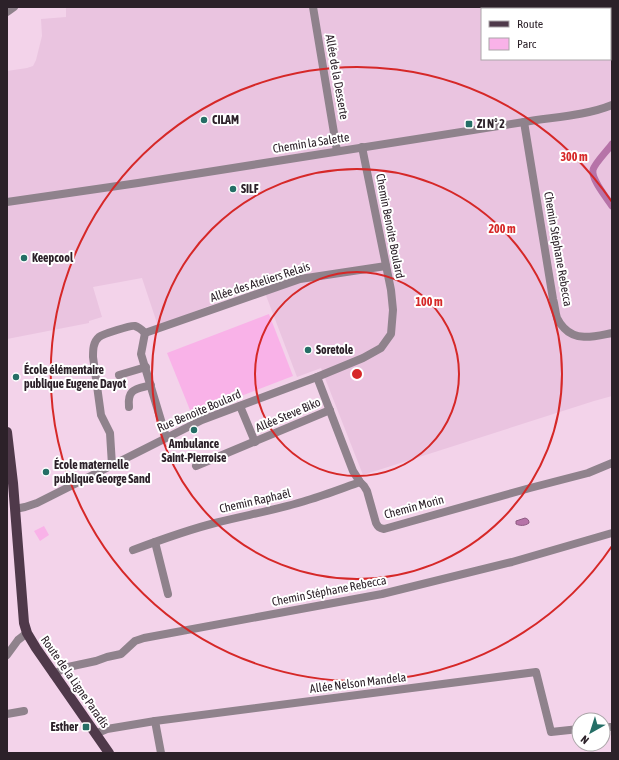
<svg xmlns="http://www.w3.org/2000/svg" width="619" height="760" viewBox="0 0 619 760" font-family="'Asap Condensed',sans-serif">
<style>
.built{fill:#eac4e0;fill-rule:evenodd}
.green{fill:#f9b2e8}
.water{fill:#b673a8;stroke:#8d5a82}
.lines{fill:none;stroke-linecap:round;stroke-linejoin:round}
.canal{stroke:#b673a8;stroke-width:7}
.minor{stroke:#8f828c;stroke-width:8}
.major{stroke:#4f394a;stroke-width:10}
.ring{fill:none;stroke:#d62828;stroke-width:2}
.poi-dot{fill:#256e66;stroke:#fff;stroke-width:1.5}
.labels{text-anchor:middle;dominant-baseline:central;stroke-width:4;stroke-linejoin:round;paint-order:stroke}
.street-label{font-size:12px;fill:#2c2129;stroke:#fff}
.poi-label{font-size:12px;font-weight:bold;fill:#2c2129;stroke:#fff;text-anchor:start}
.centre{fill:#d62828;stroke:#fff;stroke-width:2}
.ring-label{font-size:12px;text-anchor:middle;font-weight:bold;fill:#d62828;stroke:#fff;stroke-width:4;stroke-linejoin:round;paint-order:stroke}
</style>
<rect width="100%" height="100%" fill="#f3d3ea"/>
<path class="built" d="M 66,7 L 612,7 L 612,396 L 594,401 L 363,475 L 321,368 L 297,377 L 262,285 L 158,326 L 142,278 L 93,287 L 102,317 L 89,321 L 89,323 L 7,339 L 7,120 L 8,119 L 7,71 L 27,68 L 33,66 L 36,60 L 42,36 L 41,19 L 66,17 ZM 482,9 L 610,9 L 610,59 L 482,59 Z"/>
<g class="green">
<path d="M 269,314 L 293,376 L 192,415 L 167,353 Z"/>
<path d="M 44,526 L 49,535 L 40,541 L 34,531 Z"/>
</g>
<path class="water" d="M 525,518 C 528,519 529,520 529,523 C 525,526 520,526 516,524 L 516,521 Z"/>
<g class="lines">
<path class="canal" d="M 612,144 C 608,150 594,164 593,170 C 591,179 606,197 612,206"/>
<g class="minor">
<path d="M 313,7 L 337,151"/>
<path d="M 7,12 L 14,7"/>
<path d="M 524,122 L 553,299 C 555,305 555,312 557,318 C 559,322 561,325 564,328 C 577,342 596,336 612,333"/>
<path d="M 7,202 L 138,183 L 524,122 C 553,117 585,116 612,105"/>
<path d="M 145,333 L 300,279 L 386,266"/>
<path d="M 145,333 L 141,354 L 166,437"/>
<path d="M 119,375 L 146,367"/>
<path d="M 317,377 L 353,471 L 360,482 L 364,486 L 367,491 L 376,523 C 378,527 379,528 384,529 L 530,488 L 588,473 L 612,463"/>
<path d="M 240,406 L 255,442"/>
<path d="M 129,407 C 127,388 137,389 151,385"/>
<path d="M 112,465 L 110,433 L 101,415 L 93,357 C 93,350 93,342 99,337 C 103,334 131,325 135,326 C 139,327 142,330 145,333"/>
<path d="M 196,466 L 330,410"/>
<path d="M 15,509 L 25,507 L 37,503 L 202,420 L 317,377 L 363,358 L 381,348 L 391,334 L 393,310 L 391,290 L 362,147"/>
<path d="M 155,542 L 168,594"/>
<path d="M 133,550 C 160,540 187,530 215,523 C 246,515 277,510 308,500 C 325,495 343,488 360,482"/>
<path d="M 7,655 L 18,640 L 27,633"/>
<path d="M 53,674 L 68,667 L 96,661 L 107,657 L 121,654 L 135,641 L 144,638 L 382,594 L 512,562 L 612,533"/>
<path d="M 7,714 L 24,711"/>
<path d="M 155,721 L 161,753"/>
<path d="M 603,727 L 612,727"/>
<path d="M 95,734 L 107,729 L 155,721 L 536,672 L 551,732 L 579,729"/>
</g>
<path class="major" d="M 7,432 L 13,483 L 24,623 L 27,633 L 36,648 L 109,753"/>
</g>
<g class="ring">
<circle cx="357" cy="374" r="102"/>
<circle cx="357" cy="374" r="205"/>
<path d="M612 546A307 307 0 1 1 612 202"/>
</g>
<g class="poi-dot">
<circle cx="204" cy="120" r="4"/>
<rect x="465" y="120" width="8" height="8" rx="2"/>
<circle cx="233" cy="189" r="4"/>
<circle cx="24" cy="258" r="4"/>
<circle cx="308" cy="350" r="4"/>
<circle cx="16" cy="377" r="4"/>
<circle cx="194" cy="430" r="4"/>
<circle cx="46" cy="472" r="4"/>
<rect x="82" y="723" width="8" height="8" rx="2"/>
</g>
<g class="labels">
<g class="street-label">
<text transform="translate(337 77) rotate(80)">Allée de la Desserte</text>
<text transform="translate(311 143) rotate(-9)">Chemin la Salette</text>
<text transform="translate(390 226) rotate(79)">Chemin Benoite Boulard</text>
<text transform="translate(558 249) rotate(80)">Chemin Stéphane Rebecca</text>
<text transform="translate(260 282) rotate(-18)">Allée des Ateliers Relais</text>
<text transform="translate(199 411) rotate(-23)">Rue Benoite Boulard</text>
<text transform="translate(288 415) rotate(-23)">Allée Steve Biko</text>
<text transform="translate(255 501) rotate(-13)">Chemin Raphaël</text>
<text transform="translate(414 507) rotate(-15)">Chemin Morin</text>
<text transform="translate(329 591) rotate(-11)">Chemin Stéphane Rebecca</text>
<text transform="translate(75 682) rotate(55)">Route de la Ligne Paradis</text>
<text transform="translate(358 683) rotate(-7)">Allée Nelson Mandela</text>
</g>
<g class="poi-label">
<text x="212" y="120">CILAM</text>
<text x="477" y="124">ZI N° 2</text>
<text x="241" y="189">SILF</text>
<text x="32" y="258">Keepcool</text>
<text x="316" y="350">Soretole</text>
<text x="24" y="370">École élémentaire<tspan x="24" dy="14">publique Eugene Dayot</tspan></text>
<text x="194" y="444" text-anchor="middle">Ambulance<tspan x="194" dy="14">Saint-Pierroise</tspan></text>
<text x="54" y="465">École maternelle<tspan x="54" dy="14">publique George Sand</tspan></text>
<text x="78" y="727" text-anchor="end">Esther</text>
</g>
</g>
<circle cx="357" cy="374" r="6" class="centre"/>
<g class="ring-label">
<text x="574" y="161">300 m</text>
<text x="502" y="233">200 m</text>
<text x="429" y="306">100 m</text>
</g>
<rect width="619" height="760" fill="none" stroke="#2c2129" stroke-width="16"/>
<rect x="481" y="8" width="130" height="52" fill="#ffffff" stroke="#aba6a9"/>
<rect x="489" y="21" width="20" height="6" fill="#4f394a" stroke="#aba6a9"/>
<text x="517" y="28" font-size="12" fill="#2c2129">Route</text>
<rect x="489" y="38" width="20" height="12" fill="#f9b2e8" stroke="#aba6a9"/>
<text x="517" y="48" font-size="12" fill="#2c2129">Parc</text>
<g transform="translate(591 732) rotate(219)"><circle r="19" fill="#ffffff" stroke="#aba6a9"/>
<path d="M0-3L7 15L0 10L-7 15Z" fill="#256e66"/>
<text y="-6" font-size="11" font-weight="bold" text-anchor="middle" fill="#2c2129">N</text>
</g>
</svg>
